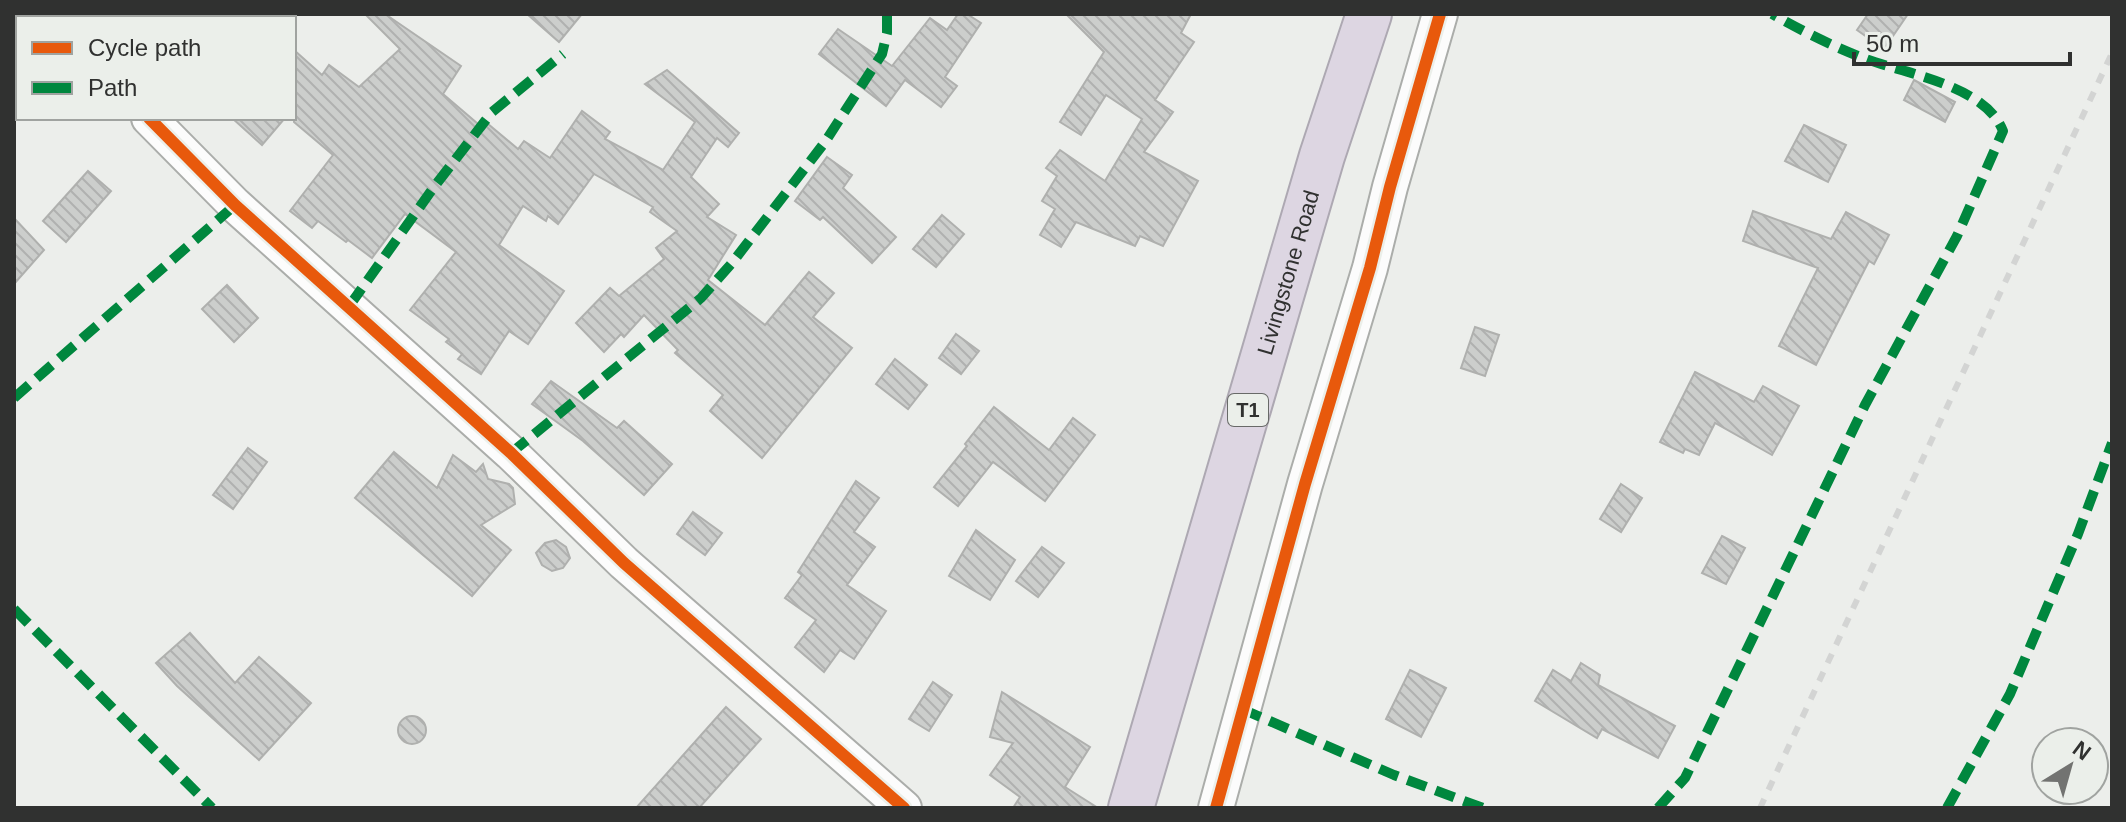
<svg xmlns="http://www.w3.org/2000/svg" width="2126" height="822" viewBox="0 0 2126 822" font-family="Helvetica,sans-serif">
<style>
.building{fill:url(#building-back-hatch);stroke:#afb0ae;stroke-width:2}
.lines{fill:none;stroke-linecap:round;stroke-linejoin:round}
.minor-casing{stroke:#abadaa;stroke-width:38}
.highway-casing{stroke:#ada8b2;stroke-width:48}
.minor{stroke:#fcfcfc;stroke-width:34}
.highway{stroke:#ddd6e2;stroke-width:44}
.rail{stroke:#d3d4d3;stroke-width:6;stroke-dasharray:10 10;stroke-linecap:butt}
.quiet{stroke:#00873e;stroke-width:10;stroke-dasharray:20 10;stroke-linecap:butt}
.cycleway-casing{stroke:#ebefea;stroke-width:17}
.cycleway{stroke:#e8590c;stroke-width:12}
.labels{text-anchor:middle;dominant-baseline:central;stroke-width:8;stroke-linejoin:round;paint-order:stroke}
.shield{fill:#ebefea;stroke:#686a68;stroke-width:2}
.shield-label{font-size:20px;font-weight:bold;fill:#303130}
.street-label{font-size:22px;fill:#303130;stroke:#ebefea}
</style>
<defs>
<pattern id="building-back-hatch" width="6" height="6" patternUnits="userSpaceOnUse" patternTransform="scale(2)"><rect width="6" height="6" fill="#cccecc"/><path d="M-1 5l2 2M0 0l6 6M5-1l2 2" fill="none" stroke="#b0b1b0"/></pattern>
</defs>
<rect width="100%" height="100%" fill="#eceeeb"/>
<g class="building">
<path d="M 365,14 L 385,14 L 461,66 L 443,94 L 484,129 L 488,124 L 518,149 L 524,141 L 550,158 L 582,111 L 610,132 L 605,139 L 663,170 L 695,122 L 645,84 L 667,70 L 739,133 L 728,147 L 717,138 L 691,177 L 719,204 L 707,217 L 736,235 L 708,280 L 765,325 L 809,272 L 834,293 L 813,317 L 852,348 L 762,458 L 710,411 L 723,395 L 675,353 L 678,350 L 644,315 L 624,337 L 621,334 L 604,352 L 576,323 L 610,288 L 619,296 L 664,259 L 656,248 L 677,231 L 650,212 L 653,207 L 594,174 L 558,224 L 548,216 L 546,221 L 523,206 L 499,245 L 564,291 L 528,344 L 509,331 L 481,374 L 458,359 L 462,354 L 446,342 L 449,339 L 410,310 L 456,252 L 405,214 L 372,258 L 348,240 L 346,242 L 318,221 L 312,228 L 290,211 L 333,155 L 294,122 L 294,50 L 322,75 L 329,65 L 359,87 L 400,49 Z"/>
<path d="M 527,14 L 582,14 L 559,42 Z"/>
<path d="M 958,14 L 967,14 L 981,23 L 945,77 L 957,86 L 941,107 L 905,80 L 886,106 L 819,54 L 838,29 L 892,66 L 930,18 L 947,30 Z"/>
<path d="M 1066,14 L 1191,14 L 1181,33 L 1194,42 L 1155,100 L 1173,112 L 1144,152 L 1198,181 L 1163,246 L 1140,236 L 1135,246 L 1076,222 L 1061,247 L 1040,235 L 1055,209 L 1042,201 L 1057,176 L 1046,168 L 1060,150 L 1105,181 L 1142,119 L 1106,95 L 1081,135 L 1060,122 L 1104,52 Z"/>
<path d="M 1868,14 L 1908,14 L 1884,49 L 1857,30 Z"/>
<path d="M 1914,80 L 1955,102 L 1945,122 L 1904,100 Z"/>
<path d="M 232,118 L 285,118 L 262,145 Z"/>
<path d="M 1804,125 L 1846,145 L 1828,182 L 1785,161 Z"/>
<path d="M 827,157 L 852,175 L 843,188 L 896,237 L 872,263 L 823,217 L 820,220 L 795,201 Z"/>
<path d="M 88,171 L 111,191 L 66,242 L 43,221 Z"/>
<path d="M 1753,211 L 1831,239 L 1846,212 L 1889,235 L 1874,264 L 1869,261 L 1816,365 L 1779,346 L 1818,268 L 1743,241 Z"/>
<path d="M 942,215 L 964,234 L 936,267 L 913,249 Z"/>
<path d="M 14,218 L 44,250 L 14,284 Z"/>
<path d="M 227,285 L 258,318 L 234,342 L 202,309 Z"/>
<path d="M 1475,327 L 1499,335 L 1485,376 L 1461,368 Z"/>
<path d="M 956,334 L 979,351 L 961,374 L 939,358 Z"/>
<path d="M 895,359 L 927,385 L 908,409 L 876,384 Z"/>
<path d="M 1695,372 L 1754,402 L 1763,386 L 1799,406 L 1772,455 L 1715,423 L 1699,455 L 1685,449 L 1683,453 L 1660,442 Z"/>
<path d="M 551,381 L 617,428 L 624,421 L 672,464 L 644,495 L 583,441 L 532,404 Z"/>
<path d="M 994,407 L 1049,450 L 1073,418 L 1095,435 L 1045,501 L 993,462 L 958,506 L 934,487 L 967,446 L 965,444 Z"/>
<path d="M 248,448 L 267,462 L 233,509 L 213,495 Z"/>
<path d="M 394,452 L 437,488 L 453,455 L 476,472 L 483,464 L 488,479 L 509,484 L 513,488 L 515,504 L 481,525 L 511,550 L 472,596 L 355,498 Z"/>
<path d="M 856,481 L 879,498 L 854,532 L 875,547 L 847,585 L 886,611 L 854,659 L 840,650 L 824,672 L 795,647 L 816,620 L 785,598 L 802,575 L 798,572 Z"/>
<path d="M 1621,484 L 1642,498 L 1621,532 L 1600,519 Z"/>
<path d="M 693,512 L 722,533 L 705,555 L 677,534 Z"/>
<path d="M 976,530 L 1015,560 L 990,600 L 949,576 Z"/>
<path d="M 1722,536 L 1745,548 L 1726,584 L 1702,573 Z"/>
<path d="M 556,540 L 566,547 L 570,558 L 563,568 L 552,571 L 542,565 L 536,553 L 545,543 Z"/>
<path d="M 1042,547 L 1064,563 L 1038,597 L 1016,581 Z"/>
<path d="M 190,633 L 235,683 L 259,657 L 311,703 L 259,760 L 177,686 L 156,663 Z"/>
<path d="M 1581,663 L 1600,675 L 1598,685 L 1675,726 L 1658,758 L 1602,729 L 1597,738 L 1535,701 L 1553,670 L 1571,681 Z"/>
<path d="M 1410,670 L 1446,688 L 1421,737 L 1386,719 Z"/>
<path d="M 933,682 L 952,695 L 929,731 L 909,719 Z"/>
<path d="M 1002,692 L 1090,747 L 1065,787 L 1098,808 L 1013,808 L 1020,797 L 990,775 L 1013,743 L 990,737 Z"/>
<path d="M 726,707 L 761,739 L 699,808 L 636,808 Z"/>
<circle cx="412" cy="730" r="14"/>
</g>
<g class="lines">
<defs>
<g id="minor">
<path d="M 45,14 L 49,18"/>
<path d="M 149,118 L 235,205 L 511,453 L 624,563 L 904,808"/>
<path d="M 1216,808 L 1305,484 L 1370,268 L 1390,187 L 1440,14"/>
</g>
<g id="highway">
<path id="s1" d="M 1131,808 L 1322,156 L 1369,14"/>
</g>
</defs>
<use href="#minor" class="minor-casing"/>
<use href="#highway" class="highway-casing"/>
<use href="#minor" class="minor"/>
<use href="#highway" class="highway"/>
<path class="rail" d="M 1760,808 L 2112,53"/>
<g class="quiet">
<path d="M 350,305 L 434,187 L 492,112 L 563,54"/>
<path d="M 14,398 L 235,205"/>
<path d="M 511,453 L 701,298 L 732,263 L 825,142 L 882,54 L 887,33 L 887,14"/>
<path d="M 14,609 L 212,808"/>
<path d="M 1242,709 L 1394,775 L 1483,808"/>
<path d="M 1658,808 L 1685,778 L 1865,405 L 1957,236 L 2003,131 C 1986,86 1907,74 1866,59 C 1834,47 1802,31 1772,14"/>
<path d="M 1947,808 L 2010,694 L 2078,534 L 2112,443"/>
</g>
<defs>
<g id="cycleway">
<path d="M 149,118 L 235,205 L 511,453 L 624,563 L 904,808"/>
<path d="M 1216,808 L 1305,484 L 1370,268 L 1390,187 L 1440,14"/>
</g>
</defs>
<use href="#cycleway" class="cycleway-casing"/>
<use href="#cycleway" class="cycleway"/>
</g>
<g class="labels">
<rect class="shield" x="1228" y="394" width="40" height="32" rx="6"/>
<g class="shield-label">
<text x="1248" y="410">T1</text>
</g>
<g class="street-label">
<text stroke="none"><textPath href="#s1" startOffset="558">Livingstone Road</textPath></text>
</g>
</g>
<rect width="2126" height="822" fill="none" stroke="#303130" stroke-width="32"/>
<rect x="16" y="16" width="280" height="104" fill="#ebefea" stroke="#a0a3a0" stroke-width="2"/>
<rect x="32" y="42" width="40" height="12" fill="#e8590c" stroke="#a0a3a0" stroke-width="2"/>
<text x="88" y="56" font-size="24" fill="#303130">Cycle path</text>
<rect x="32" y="82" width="40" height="12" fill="#00873e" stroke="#a0a3a0" stroke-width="2"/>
<text x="88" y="96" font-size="24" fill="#303130">Path</text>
<g transform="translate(2070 766) rotate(37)"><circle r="38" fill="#ebefea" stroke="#a0a3a0" stroke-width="2"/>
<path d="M0-6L14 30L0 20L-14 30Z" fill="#727371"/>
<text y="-12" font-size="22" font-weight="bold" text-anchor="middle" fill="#303130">N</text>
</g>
<path d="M1854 52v12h216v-12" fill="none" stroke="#303130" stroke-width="4"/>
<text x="1866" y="52" font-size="24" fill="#303130" stroke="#ebefea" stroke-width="6" paint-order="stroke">50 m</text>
</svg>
